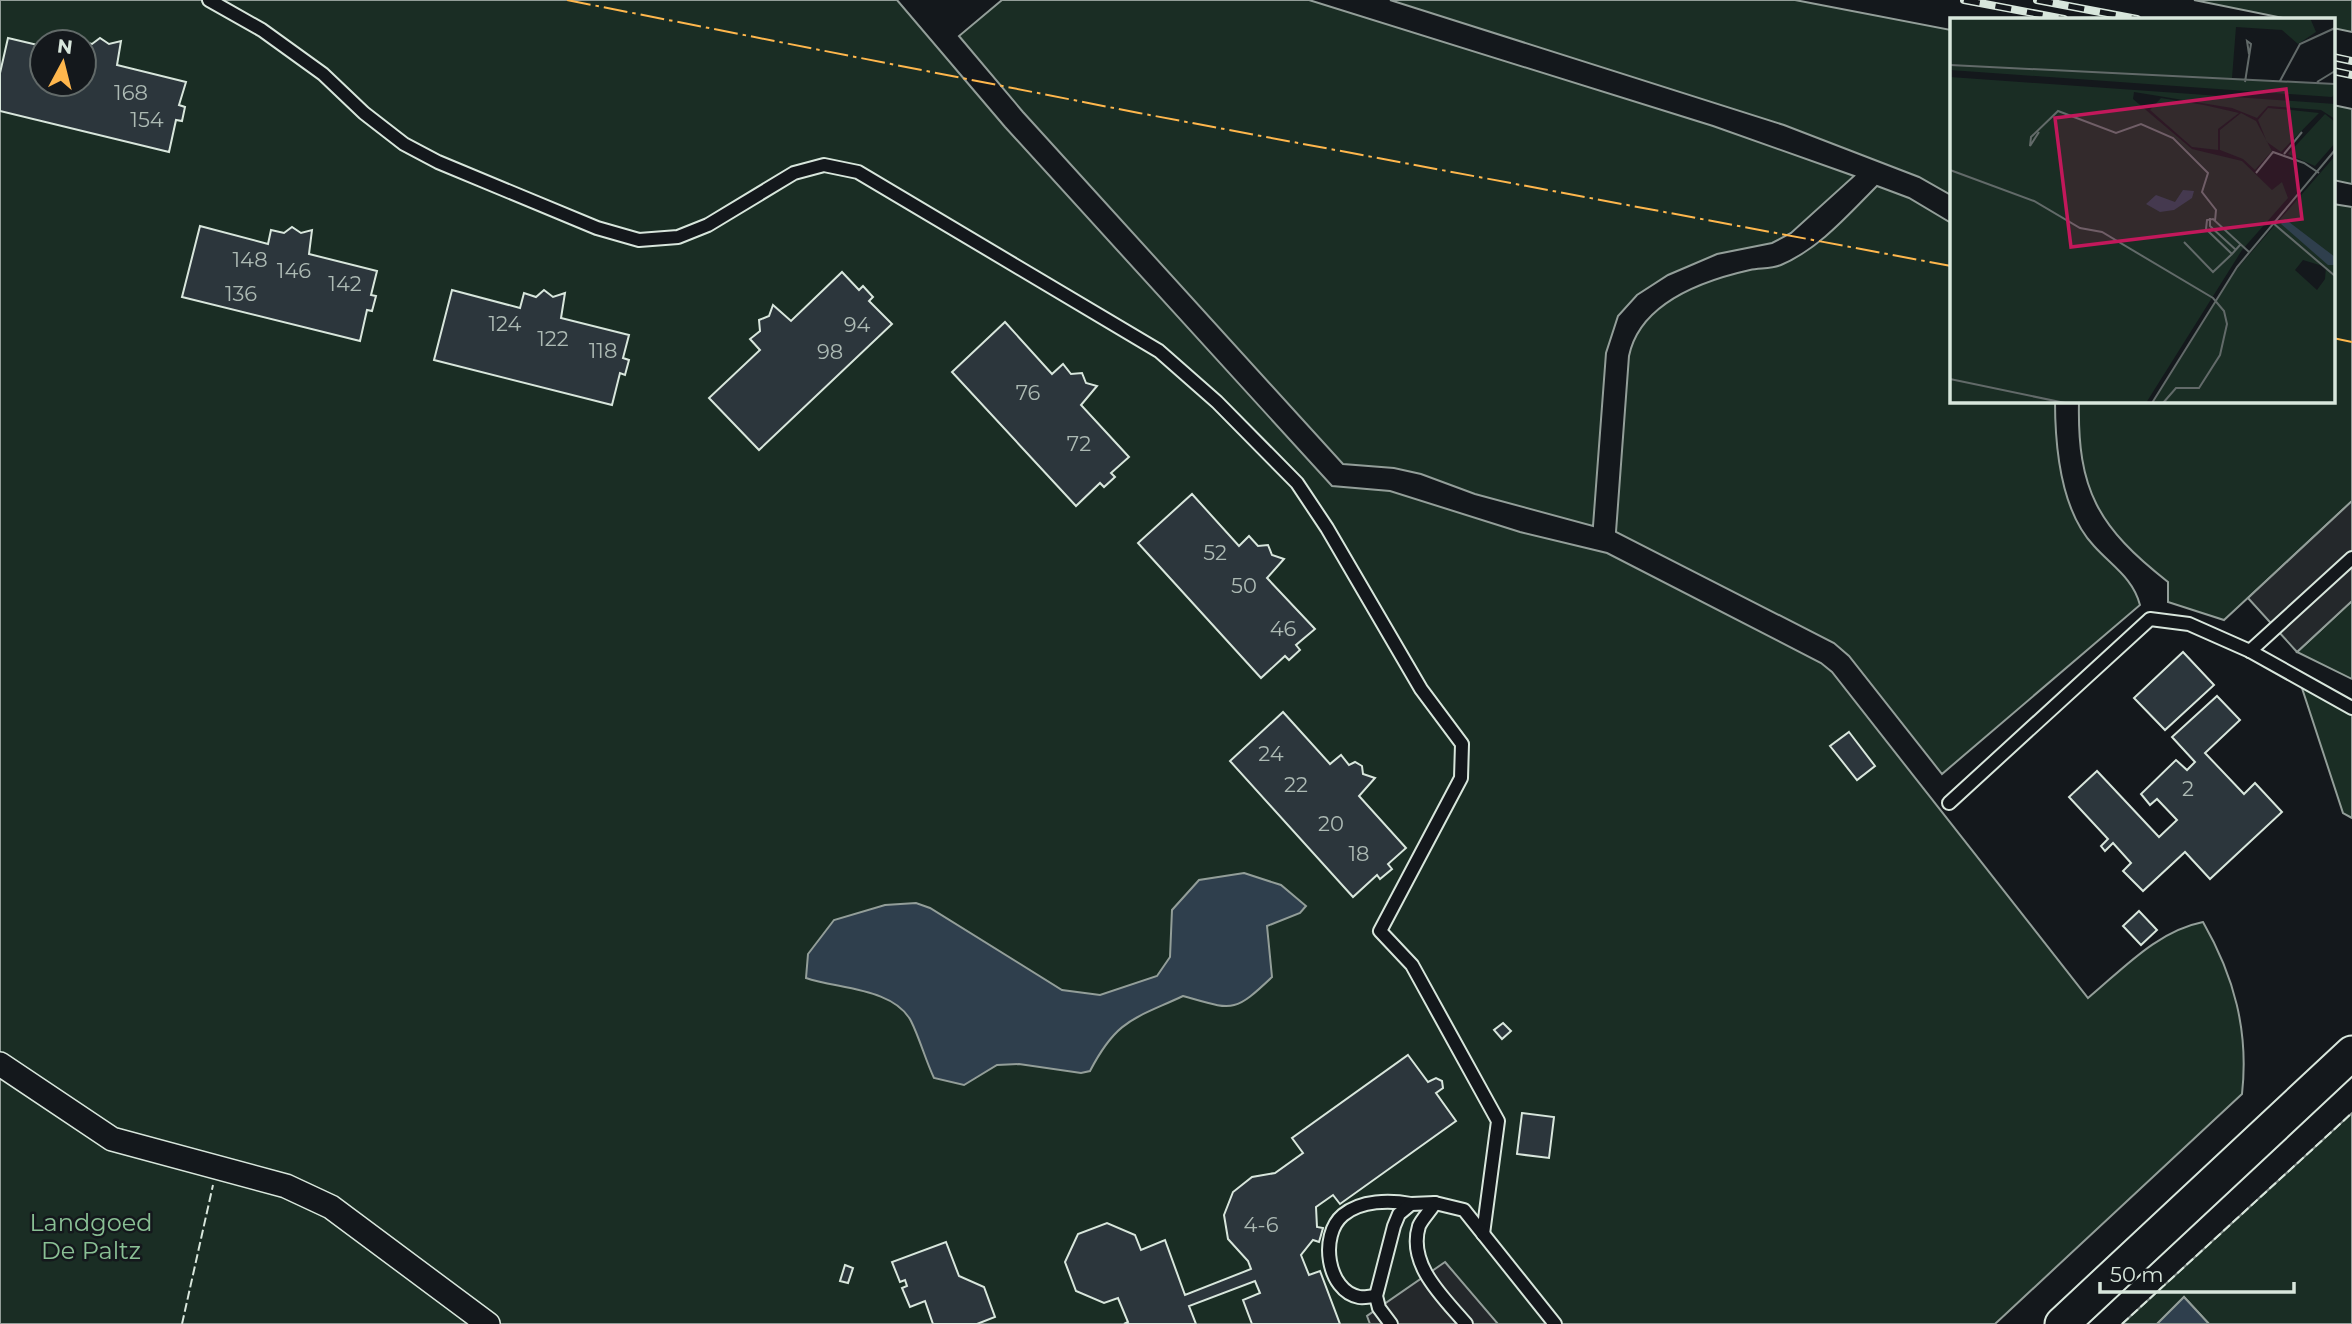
<svg xmlns="http://www.w3.org/2000/svg" width="2352" height="1324" viewBox="0 0 2352 1324" font-family="Montserrat,sans-serif">
<style>
.green{fill:#1a2d24;stroke:#939e99;stroke-width:2;fill-rule:evenodd}
.parking{fill:#24282b;stroke:#939e99;stroke-width:2}
.water{fill:#2f3f4d;stroke:#939e99;stroke-width:2}
.building{fill:#2c363c;stroke:#d8e6dc;stroke-width:2}
.lines{fill:none;stroke-linecap:round;stroke-linejoin:round}
.lane-casing{stroke:#d8e6dc;stroke-width:16}
.street-casing{stroke:#d8e6dc;stroke-width:26}
.secondary-casing{stroke:#d8e6dc;stroke-width:37}
.lane{stroke:#14181c;stroke-width:12}
.street{stroke:#14181c;stroke-width:23}
.secondary{stroke:#14181c;stroke-width:33}
.rail-casing{stroke:#d8e6dc;stroke-width:8}
.rail{stroke:#14181c;stroke-width:5;stroke-dasharray:16;stroke-linecap:butt}
.fence{stroke:#d8e6dc;stroke-width:2;stroke-dasharray:9 3.5;stroke-linecap:butt}
.power{stroke:#ffb74d;stroke-width:2;stroke-dasharray:24 5 3.5 5;stroke-linecap:butt}
.labels{text-anchor:middle;dominant-baseline:central;stroke-width:5;stroke-linejoin:round;paint-order:stroke}
.number-label{font-size:21px;fill:#adbab4}
.park-label{font-size:24px;fill:#8ac095;stroke:#14181c}
.inset-road{fill:none;stroke:#626a69;stroke-width:2}
.view{fill:#c2185b;fill-opacity:0.15;stroke:#c2185b;stroke-width:3.5}
.inset-edge{fill:none;stroke:#d8e6dc;stroke-width:3.5}
</style>
<rect width="100%" height="100%" fill="#14181c"/>
<g class="green">
<path d="M 0,0 L 897,0 L 1005,127 L 1332,486 L 1390,491 L 1520,532 L 1607,553 L 1821,663 L 1832,672 L 2088,998 C 2123,969 2157,931 2203,922 C 2234,976 2249,1031 2242,1094 L 1995,1324 L 0,1324 ZM 42,42 L 84,42 L 84,84 L 42,84 Z"/>
<path d="M 1002,0 L 1309,0 L 1713,126 L 1854,176 L 1791,233 L 1772,243 L 1717,254 L 1668,275 L 1637,295 L 1618,316 L 1606,353 L 1593,526 L 1475,494 L 1421,474 L 1394,468 L 1343,464 L 1023,112 L 959,36 Z"/>
<path d="M 1390,0 L 1795,0 L 1951,30 L 1951,195 L 1919,177 L 1784,125 Z"/>
<path d="M 2194,0 L 2352,0 L 2352,32 L 2333,28 L 2333,19 L 2288,19 Z"/>
<path d="M 2333,105 L 2352,109 L 2352,184 L 2333,180 Z"/>
<path d="M 1877,186 L 1909,198 L 1951,223 L 1951,401 L 2055,401 C 2055,447 2060,510 2094,546 C 2112,566 2133,578 2140,605 L 1942,774 L 1849,656 L 1834,643 L 1616,532 L 1629,356 C 1640,303 1701,281 1750,270 C 1760,268 1772,269 1781,265 C 1819,249 1849,214 1877,186 Z"/>
<path d="M 2333,204 L 2352,207 L 2352,501 L 2224,620 L 2168,602 L 2168,582 C 2098,527 2077,490 2079,401 L 2333,401 Z"/>
<path d="M 2352,601 L 2352,679 L 2297,652 Z"/>
<path d="M 2299,679 L 2352,706 L 2352,818 L 2343,813 Z"/>
<path d="M 2352,1113 L 2352,1324 L 2209,1324 L 2184,1297 L 2157,1324 L 2122,1324 Z"/>
</g>
<g class="parking">
<path d="M 2352,501 L 2352,601 L 2297,652 L 2248,598 Z"/>
<path d="M 1445,1262 L 1498,1324 L 1370,1324 L 1367,1316 Z"/>
</g>
<g class="water">
<path d="M 1244,873 L 1281,885 L 1306,906 L 1300,913 L 1267,926 L 1272,977 C 1233,1014 1233,1010 1183,996 C 1134,1019 1117,1019 1090,1071 L 1081,1073 L 1019,1064 L 997,1065 L 964,1085 L 934,1078 C 925,1059 920,1039 911,1021 C 894,988 838,989 806,978 L 808,954 L 834,920 L 885,905 L 916,903 L 930,908 L 1062,990 L 1100,995 L 1157,976 L 1170,957 L 1172,910 L 1199,880 Z"/>
<path d="M 2184,1297 L 2209,1324 L 2157,1324 Z"/>
</g>
<g class="building">
<path d="M 8,38 L 42,46 L 42,84 L 84,84 L 84,42 L 92,44 L 100,38 L 109,44 L 121,41 L 117,65 L 186,82 L 179,105 L 185,107 L 182,121 L 176,120 L 169,152 L 0,111 L 0,73 Z"/>
<path d="M 200,226 L 268,244 L 271,230 L 284,233 L 292,227 L 301,233 L 312,230 L 309,254 L 377,271 L 371,295 L 376,296 L 372,311 L 367,310 L 360,341 L 182,297 Z"/>
<path d="M 842,272 L 859,290 L 863,286 L 873,297 L 869,301 L 892,324 L 759,450 L 709,398 L 760,350 L 750,339 L 760,331 L 759,320 L 769,316 L 773,305 L 791,321 Z"/>
<path d="M 452,290 L 520,308 L 524,293 L 536,297 L 544,290 L 553,297 L 565,293 L 561,318 L 629,335 L 623,358 L 629,360 L 625,375 L 620,373 L 612,405 L 434,360 Z"/>
<path d="M 1005,322 L 1052,374 L 1063,364 L 1071,374 L 1082,373 L 1086,383 L 1097,386 L 1081,405 L 1129,457 L 1111,473 L 1115,477 L 1104,487 L 1100,483 L 1076,506 L 952,372 Z"/>
<path d="M 1192,494 L 1239,546 L 1249,536 L 1258,546 L 1268,545 L 1272,555 L 1284,559 L 1267,578 L 1315,629 L 1296,645 L 1300,650 L 1289,660 L 1285,656 L 1261,678 L 1138,543 Z"/>
<path d="M 2183,652 L 2214,685 L 2165,730 L 2134,698 Z"/>
<path d="M 2217,696 L 2240,720 L 2205,753 L 2244,794 L 2255,783 L 2282,812 L 2210,879 L 2185,852 L 2143,891 L 2123,871 L 2131,863 L 2113,843 L 2105,851 L 2101,846 L 2108,839 L 2069,797 L 2097,771 L 2159,837 L 2177,820 L 2157,799 L 2150,805 L 2141,794 L 2176,760 L 2187,770 L 2195,762 L 2172,737 Z"/>
<path d="M 1283,712 L 1330,764 L 1341,755 L 1349,765 L 1355,762 L 1362,766 L 1363,774 L 1375,778 L 1359,796 L 1406,848 L 1388,864 L 1392,869 L 1380,879 L 1377,875 L 1353,897 L 1230,761 Z"/>
<path d="M 1849,732 L 1875,766 L 1857,780 L 1830,746 Z"/>
<path d="M 2139,911 L 2157,930 L 2141,945 L 2123,926 Z"/>
<path d="M 1503,1023 L 1511,1031 L 1502,1039 L 1494,1030 Z"/>
<path d="M 1408,1055 L 1428,1082 L 1436,1078 L 1442,1081 L 1443,1088 L 1436,1093 L 1456,1121 L 1340,1204 L 1333,1195 L 1316,1207 L 1317,1227 L 1323,1228 L 1319,1242 L 1313,1240 L 1301,1255 L 1309,1275 L 1320,1271 L 1340,1324 L 1252,1324 L 1243,1300 L 1260,1293 L 1255,1281 L 1189,1306 L 1196,1324 L 1124,1324 L 1128,1322 L 1118,1298 L 1104,1303 L 1076,1291 L 1065,1262 L 1078,1234 L 1107,1223 L 1135,1235 L 1141,1250 L 1165,1240 L 1185,1295 L 1251,1269 L 1248,1261 L 1228,1239 L 1224,1215 L 1233,1192 L 1252,1177 L 1275,1173 L 1303,1153 L 1292,1138 Z"/>
<path d="M 1522,1113 L 1554,1117 L 1549,1158 L 1517,1154 Z"/>
<path d="M 946,1242 L 959,1276 L 984,1287 L 995,1317 L 977,1324 L 933,1324 L 925,1301 L 910,1307 L 902,1288 L 907,1286 L 905,1280 L 900,1282 L 892,1262 Z"/>
<path d="M 845,1265 L 853,1268 L 848,1283 L 840,1281 Z"/>
</g>
<g class="lines">
<defs>
<g id="lane">
<path d="M 209,0 L 262,30 L 323,74 L 364,113 L 404,144 L 438,162 L 597,228 L 639,240 L 678,237 L 708,225 L 794,173 L 824,165 L 858,172 L 1159,351 L 1217,402 L 1297,483 L 1327,528 L 1421,689 L 1462,744 L 1461,778 L 1380,931 L 1412,965 L 1498,1121 L 1483,1234"/>
<path d="M 2250,651 L 2352,558"/>
<path d="M 1949,803 L 2150,619 L 2189,624 L 2250,651 L 2352,708"/>
<path d="M 1435,1203 C 1431,1210 1422,1219 1419,1226 C 1407,1265 1444,1298 1466,1324"/>
<path d="M 1376,1296 C 1371,1296 1364,1298 1359,1297 C 1327,1291 1319,1235 1343,1215 C 1361,1200 1390,1200 1411,1204"/>
<path d="M 1391,1324 L 1379,1308 L 1376,1296 L 1394,1226 L 1399,1214 L 1411,1204 L 1435,1203 L 1464,1210 L 1555,1324"/>
</g>
<path id="street" d="M 0,1064 L 112,1139 L 286,1186 L 331,1207 L 488,1324"/>
<path id="secondary" d="M 2062,1324 L 2352,1053"/>
</defs>
<use href="#lane" class="lane-casing"/>
<use href="#street" class="street-casing"/>
<use href="#secondary" class="secondary-casing"/>
<use href="#lane" class="lane"/>
<use href="#street" class="street"/>
<use href="#secondary" class="secondary"/>
<defs>
<g id="rail">
<path d="M 1964,0 L 2064,19"/>
<path d="M 2037,0 L 2137,19"/>
<path d="M 2333,57 L 2352,61"/>
<path d="M 2333,71 L 2352,75"/>
</g>
</defs>
<use href="#rail" class="rail-casing"/>
<use href="#rail" class="rail"/>
<g class="fence">
<path d="M 182,1324 L 213,1185"/>
<path d="M 2122,1324 L 2352,1113"/>
</g>
<g class="power">
<path d="M 567,0 L 1139,113 L 1951,266"/>
<path d="M 2333,338 L 2352,342"/>
</g>
</g>
<g class="labels">
<g class="number-label">
<text x="131" y="92">168</text>
<text x="147" y="119">154</text>
<text x="250" y="259">148</text>
<text x="294" y="270">146</text>
<text x="345" y="283">142</text>
<text x="241" y="293">136</text>
<text x="505" y="323">124</text>
<text x="857" y="324">94</text>
<text x="553" y="338">122</text>
<text x="603" y="350">118</text>
<text x="830" y="351">98</text>
<text x="1028" y="392">76</text>
<text x="1079" y="443">72</text>
<text x="1215" y="552">52</text>
<text x="1244" y="585">50</text>
<text x="1283" y="628">46</text>
<text x="1271" y="753">24</text>
<text x="1296" y="784">22</text>
<text x="2188" y="788">2</text>
<text x="1331" y="823">20</text>
<text x="1359" y="853">18</text>
<text x="1261" y="1224">4-6</text>
</g>
<g class="park-label">
<text x="91" y="1222">Landgoed<tspan x="91" dy="28">De Paltz</tspan></text>
</g>
</g>
<g transform="translate(1950 18)">
<rect width="385" height="385" fill="#14181c"/>
<path d="M 0,0 L 360,0 L 366,14 L 348,26 L 332,12 L 286,9 L 282,60 L 385,66 L 385,75 L 382,79 L 0,52 ZM 0,59 L 385,86 L 385,101 L 371,92 L 318,88 L 307,100 L 282,90 L 184,74 L 183,81 L 242,131 L 292,143 L 322,172 L 332,164 L 338,180 L 292,232 L 196,385 L 0,385 ZM 211,80 L 254,87 L 289,95 L 268,111 L 268,132 L 242,129 L 200,92 ZM 318,90 L 341,92 L 369,95 L 331,134 L 317,124 L 308,102 ZM 291,95 L 306,103 L 322,133 L 305,152 L 293,141 L 270,132 L 270,112 ZM 375,96 L 385,104 L 385,125 L 365,148 L 338,136 ZM 385,138 L 385,239 L 381,239 L 378,247 L 385,247 L 385,385 L 203,385 L 286,252 ZM 353,242 L 376,249 L 375,261 L 367,272 L 345,252 Z" fill="#1a2d24" fill-rule="evenodd"/>
<path d="M 233,172 L 244,173 L 242,180 L 224,192 L 210,194 L 196,186 L 206,177 L 225,184 ZM 335,201 L 385,239 L 385,247 L 378,247 L 331,206 Z" fill="#2f3f4d"/>
<path class="inset-road" d="M 0,47 L 385,66M 330,63 L 350,26 L 385,10M 295,64 L 301,26 L 297,23 L 299,36M 367,64 L 385,53M 89,114 L 80,128 L 81,119 L 108,93 L 166,115 L 191,106 L 223,120 L 258,155 L 252,174 L 266,192 L 265,203M 334,136 L 352,114M 0,152 L 84,183 L 130,210 L 152,214 L 263,280 L 274,293 L 277,306 L 270,337 L 249,370 L 226,370 L 213,385M 306,155 L 323,134 L 354,145 L 369,155M 260,200 L 260,208 L 286,232M 323,205 L 385,258M 234,224 L 263,254 L 282,236M 290,227 L 282,236 L 256,211 L 257,202 L 263,201 L 299,234M 0,361 L 115,385M 202,385 L 287,249 L 385,132"/>
<path class="view" d="M 336,71 L 352,201 L 121,229 L 105,100 Z"/>
<rect width="385" height="385" class="inset-edge"/>
</g>
<g transform="translate(63 63) rotate(7)"><circle r="33" fill="#14181c" stroke="#626a69" stroke-width="2"/>
<path d="M0-5L12 26L0 18L-12 26Z" fill="#ffb74d"/>
<text y="-10" font-size="19" font-weight="bold" text-anchor="middle" fill="#d8e6dc">N</text>
</g>
<path d="M2100 1282v10h194v-10" fill="none" stroke="#d8e6dc" stroke-width="3.5"/>
<text x="2110" y="1282" font-size="21" fill="#d8e6dc" stroke="#14181c" stroke-width="5" paint-order="stroke">50 m</text>
</svg>
